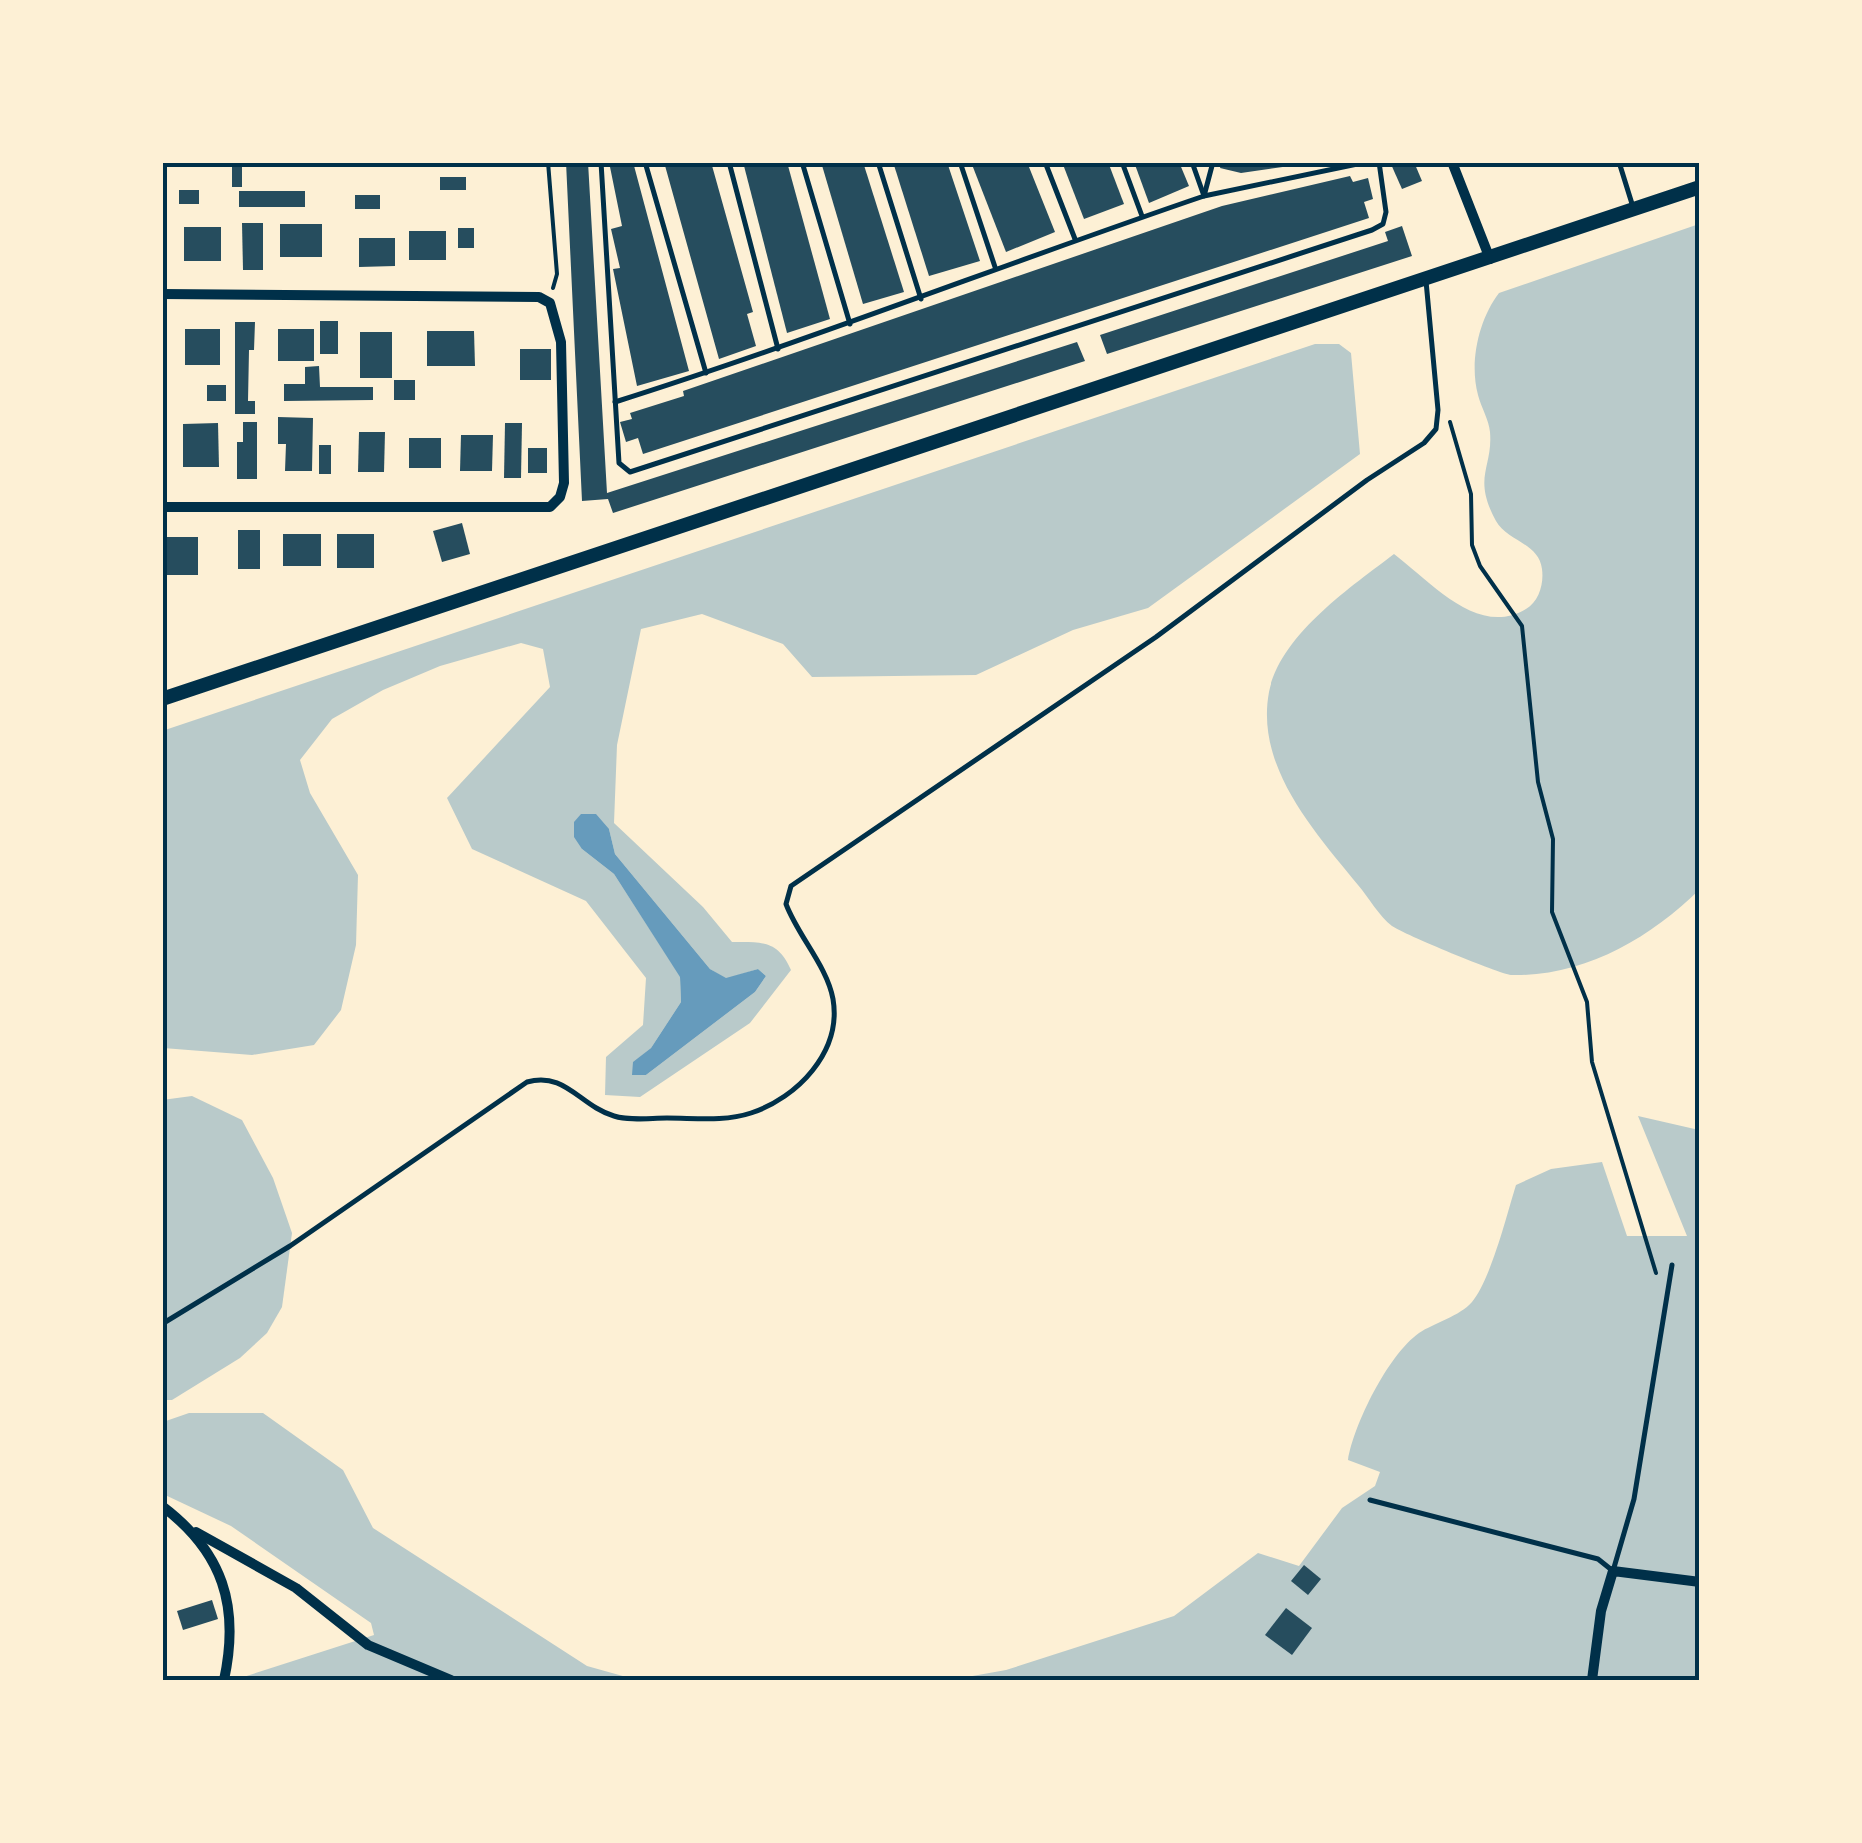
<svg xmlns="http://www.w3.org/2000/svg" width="1862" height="1843" viewBox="0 0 1862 1843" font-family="'PT Sans Narrow',sans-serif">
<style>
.green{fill:#b9caca;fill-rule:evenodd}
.water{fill:#669bbc}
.building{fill:#264d5e}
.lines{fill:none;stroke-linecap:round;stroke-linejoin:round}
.path{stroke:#003049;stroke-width:4}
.service{stroke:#003049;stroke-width:5}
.minor{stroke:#003049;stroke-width:10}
.secondary{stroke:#003049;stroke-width:14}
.neatline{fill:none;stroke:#003049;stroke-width:4}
</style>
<rect width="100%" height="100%" fill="#fdf0d5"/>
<g class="green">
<path d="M 1699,224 L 1699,890 C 1649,939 1583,977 1511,975 C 1500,974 1403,934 1392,926 C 1379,916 1369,898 1358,885 C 1315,832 1255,767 1269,692 C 1280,635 1351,587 1394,554 C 1431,582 1478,638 1526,609 C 1539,601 1544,584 1542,569 C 1539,543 1507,541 1496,521 C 1472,477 1493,468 1490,432 C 1489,420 1481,407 1478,395 C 1469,362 1479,319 1499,293 Z"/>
<path d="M 1315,344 L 1339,344 L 1351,353 L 1360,454 L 1148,608 L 1073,630 L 976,675 L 812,677 L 783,644 L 702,614 L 641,629 L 617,745 L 614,823 L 703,907 L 732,942 C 762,942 778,940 791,970 L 750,1023 L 640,1097 L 605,1095 L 606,1057 L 643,1025 L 646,978 L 586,901 L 472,849 L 447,798 L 550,687 L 543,649 L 521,643 L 440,666 L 383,690 L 332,719 L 300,760 L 310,793 L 358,875 L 356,945 L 341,1010 L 314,1045 L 252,1055 L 163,1048 L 162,731 ZM 609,829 L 615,854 L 710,969 L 726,979 L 758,969 L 766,976 L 755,992 L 646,1075 L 633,1063 L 651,1048 L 681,1002 L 680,976 L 614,874 L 582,849 Z"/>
<path d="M 192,1096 L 242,1120 L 273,1178 L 292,1233 L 282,1307 L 267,1333 L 240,1358 L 172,1400 L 163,1400 L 162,1100 Z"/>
<path d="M 1638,1116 L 1699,1130 L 1699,1680 L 950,1680 L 1006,1670 L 1174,1616 L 1258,1553 L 1299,1566 L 1342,1508 L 1375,1486 L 1380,1472 L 1348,1460 C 1354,1424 1388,1355 1419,1333 C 1434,1323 1460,1316 1472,1302 C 1491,1279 1507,1214 1516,1185 L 1551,1169 L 1602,1162 L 1627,1236 L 1687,1236 Z"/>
<path d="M 189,1413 L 263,1413 L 343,1470 L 373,1528 L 587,1666 L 637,1680 L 234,1680 L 374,1635 L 371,1623 L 231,1526 L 163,1494 L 163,1422 Z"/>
</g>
<path class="water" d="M 581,814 L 596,814 L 609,829 L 615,854 L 710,969 L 726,978 L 758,969 L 766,976 L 755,992 L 646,1075 L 632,1075 L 633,1062 L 651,1048 L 681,1002 L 680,977 L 614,874 L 582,849 L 574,837 L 574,822 Z"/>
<g class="building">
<rect x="232" y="162" width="10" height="25"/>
<path d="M 566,162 L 588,162 L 607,493 L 1077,342 L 1085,361 L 613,513 L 608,499 L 582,501 Z"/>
<path d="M 609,162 L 633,162 L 689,371 L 637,386 L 613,269 L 620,268 L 611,229 L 622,226 Z"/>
<path d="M 664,162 L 711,162 L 753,312 L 747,314 L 756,346 L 719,359 Z"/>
<path d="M 743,162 L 787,162 L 830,319 L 787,333 Z"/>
<path d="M 821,162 L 863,162 L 904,292 L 863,304 Z"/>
<path d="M 893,162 L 947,162 L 980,261 L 929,276 Z"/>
<path d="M 971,162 L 1027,162 L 1055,232 L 1006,252 Z"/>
<path d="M 1062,162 L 1108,162 L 1124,204 L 1084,219 Z"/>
<path d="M 1134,162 L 1179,162 L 1189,186 L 1149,203 Z"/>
<path d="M 1222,162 L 1297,162 L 1297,165 L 1241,173 L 1220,168 Z"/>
<path d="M 1390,162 L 1414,162 L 1422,181 L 1402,189 Z"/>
<path d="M 1350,176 L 1353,182 L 1368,178 L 1373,199 L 1364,202 L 1369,218 L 643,454 L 638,438 L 626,442 L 620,422 L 632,419 L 630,413 L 684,396 L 683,391 L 1222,206 Z"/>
<rect x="440" y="177" width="26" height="13"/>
<rect x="179" y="190" width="20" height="14"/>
<rect x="239" y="191" width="66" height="16"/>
<rect x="355" y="195" width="25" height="14"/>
<path d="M 242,223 L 263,223 L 263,270 L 243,270 Z"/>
<rect x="280" y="224" width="42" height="33"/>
<path d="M 1402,226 L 1412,256 L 1107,354 L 1100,335 L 1388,241 L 1385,232 Z"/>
<rect x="184" y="227" width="37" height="34"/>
<rect x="458" y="228" width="16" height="20"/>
<rect x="409" y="231" width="37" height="29"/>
<path d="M 359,238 L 395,238 L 395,266 L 359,267 Z"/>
<rect x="320" y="321" width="18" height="33"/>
<path d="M 235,322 L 255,322 L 254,350 L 249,350 L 248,401 L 255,401 L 255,414 L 235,414 Z"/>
<rect x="185" y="329" width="35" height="36"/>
<rect x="278" y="329" width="36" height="32"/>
<path d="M 427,331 L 474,331 L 475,366 L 427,366 Z"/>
<rect x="360" y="332" width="32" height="46"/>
<rect x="520" y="349" width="31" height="31"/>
<path d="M 319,366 L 320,387 L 373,387 L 373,400 L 284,401 L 284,384 L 305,384 L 305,367 Z"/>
<rect x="394" y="380" width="21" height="20"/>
<rect x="207" y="385" width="19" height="16"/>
<path d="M 278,417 L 313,418 L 312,471 L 285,471 L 286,444 L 278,444 Z"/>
<path d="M 243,422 L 257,422 L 257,479 L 237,479 L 237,442 L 243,442 Z"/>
<path d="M 218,423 L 219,467 L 183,467 L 183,424 Z"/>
<path d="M 505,423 L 522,423 L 521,478 L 504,478 Z"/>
<path d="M 359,432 L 385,432 L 384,472 L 358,472 Z"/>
<path d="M 461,435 L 493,435 L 492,471 L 460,471 Z"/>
<rect x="409" y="438" width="32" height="30"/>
<rect x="319" y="445" width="12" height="29"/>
<rect x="528" y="448" width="19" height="25"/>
<path d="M 462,523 L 470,554 L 442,562 L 433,531 Z"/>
<rect x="238" y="530" width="22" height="39"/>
<rect x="283" y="534" width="38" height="32"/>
<rect x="337" y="534" width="37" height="34"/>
<path d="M 164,537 L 198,537 L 198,575 L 163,575 Z"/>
<path d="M 1304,1565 L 1321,1579 L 1308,1595 L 1291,1581 Z"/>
<path d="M 212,1600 L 218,1619 L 183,1630 L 177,1611 Z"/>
<path d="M 1286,1608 L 1312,1628 L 1292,1655 L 1265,1635 Z"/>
</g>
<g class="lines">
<g class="path">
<path d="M 548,162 L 557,274 L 553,288"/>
<path d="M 1450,422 L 1471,494 L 1472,545 L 1480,566 L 1522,626 L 1538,782 L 1553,839 L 1552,912 L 1587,1002 L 1592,1062 L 1656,1273"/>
</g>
<g class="service">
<path d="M 601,162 L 619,463 L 630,472 L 1372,230 L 1383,224 L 1386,212 L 1379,162"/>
<path d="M 645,162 L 706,373"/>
<path d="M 729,162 L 778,349"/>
<path d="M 802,162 L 850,324"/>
<path d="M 878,162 L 921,299"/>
<path d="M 960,162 L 995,267"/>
<path d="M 1045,162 L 1075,239"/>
<path d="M 1122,162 L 1142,216"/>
<path d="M 1213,162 L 1204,196 L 1367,162"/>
<path d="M 1619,162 L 1633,207"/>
<path d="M 615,402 C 814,339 1007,263 1204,196 L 1192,162"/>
<path d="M 162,1324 L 290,1246 L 527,1082 C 565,1071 580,1106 614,1116 C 630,1121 650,1118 667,1118 C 695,1118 724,1122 751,1113 C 797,1098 842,1052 833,999 C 827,966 798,936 786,904 L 791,886 L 1156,637 L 1367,480 L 1424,443 L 1436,429 L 1438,410 L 1426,281"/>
<path d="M 1370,1500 L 1598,1559 L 1613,1571 L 1634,1499 L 1672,1265"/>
</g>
<g class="minor">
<path d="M 1452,162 L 1490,259"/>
<path d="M 162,294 L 539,297 L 550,303 L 561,342 L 564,483 L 560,497 L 550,507 L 162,507"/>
<path d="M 162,1506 C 223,1552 240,1606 224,1680"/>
<path d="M 196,1532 L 296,1588 L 368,1645 L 451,1680"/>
<path d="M 1592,1680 L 1601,1611 L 1613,1571 L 1700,1582"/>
</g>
<path class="secondary" d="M 162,699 L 1700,187"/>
</g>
<rect width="1862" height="1843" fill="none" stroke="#fdf0d5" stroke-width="330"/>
<rect x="165" y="165" width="1532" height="1513" class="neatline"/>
</svg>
